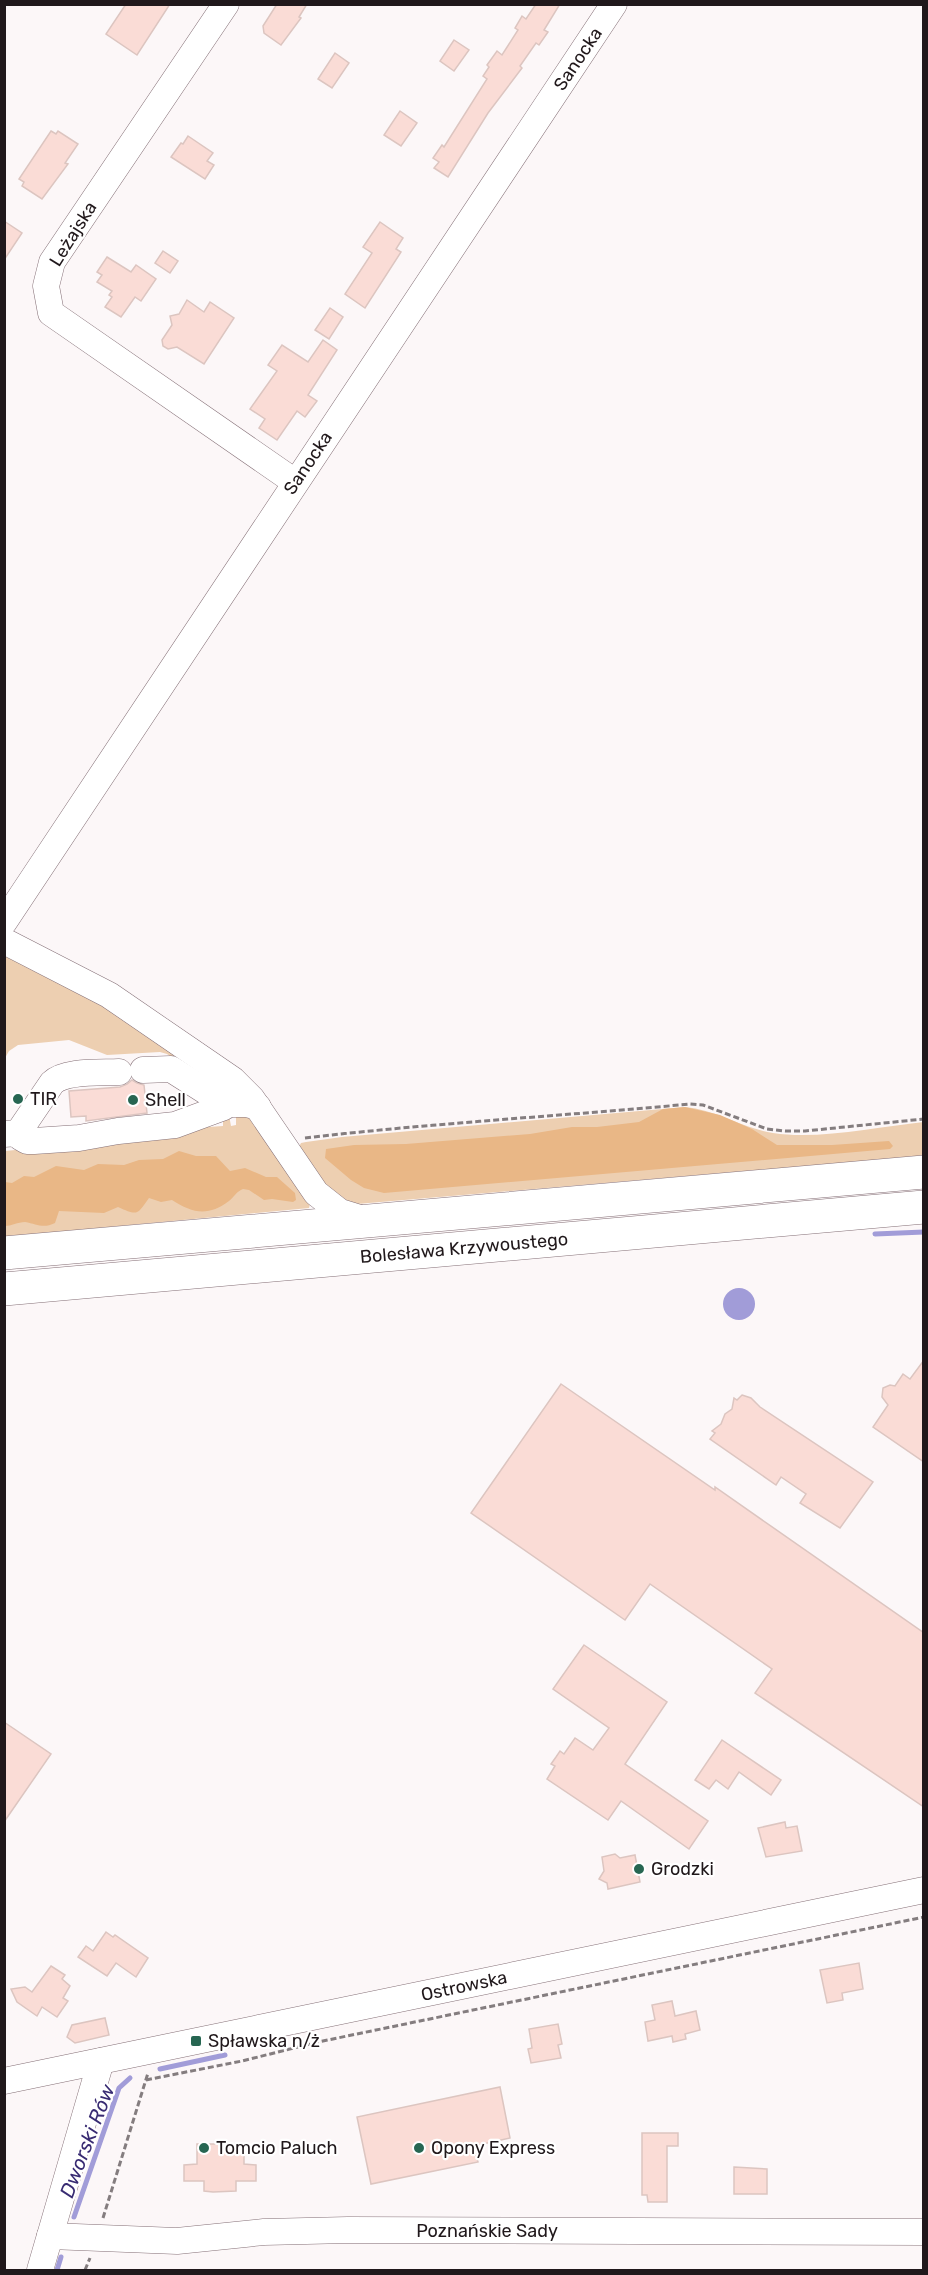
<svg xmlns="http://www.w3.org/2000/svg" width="928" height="2275" viewBox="0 0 928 2275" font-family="Rubik,sans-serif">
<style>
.green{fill:#edcfb1}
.forest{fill:#e9b786}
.water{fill:#a19cd8}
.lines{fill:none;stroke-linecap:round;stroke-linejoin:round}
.stream{stroke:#a19cd8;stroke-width:5}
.building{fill:#fadcd6;stroke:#dcc5c0;stroke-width:1.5}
.minor-casing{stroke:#857077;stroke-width:27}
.major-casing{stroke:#857077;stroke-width:34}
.path{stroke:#847d7f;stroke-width:3;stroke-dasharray:6 3;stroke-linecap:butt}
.minor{stroke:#fff;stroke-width:26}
.major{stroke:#fff;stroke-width:33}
.poi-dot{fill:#276652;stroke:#fff;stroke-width:2}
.labels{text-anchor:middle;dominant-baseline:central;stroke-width:4.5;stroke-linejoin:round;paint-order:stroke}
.street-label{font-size:18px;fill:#20181b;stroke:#fff}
.poi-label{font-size:18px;fill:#20181b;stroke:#fff;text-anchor:start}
.water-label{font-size:20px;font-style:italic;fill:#382b72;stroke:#fff}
</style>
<rect width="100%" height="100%" fill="#fcf7f8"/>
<g class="green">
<path d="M 4,953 L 121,1010 L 226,1095 L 167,1054 L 160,1052 L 107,1055 L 69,1040 L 18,1045 L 9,1051 L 5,1058 Z"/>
<path d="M 685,1107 C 717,1110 742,1128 773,1133 C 818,1140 877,1127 924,1122 L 923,1156 L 357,1204 L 335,1197 L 298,1149 L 301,1143 L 306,1142 L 342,1137 Z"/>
<path d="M 236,1113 L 248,1115 L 310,1204 L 309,1208 L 5,1237 L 5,1151 L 26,1149 L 208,1117 L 209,1127 L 223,1126 L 223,1114 L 229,1115 L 231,1126 L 236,1125 Z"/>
</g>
<g class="forest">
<path d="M 685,1107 L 720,1115 L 752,1129 L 777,1145 L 832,1145 L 889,1141 L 893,1146 L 890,1149 L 384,1193 L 364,1188 L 351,1180 L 325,1158 L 326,1149 L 354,1145 L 406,1144 L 530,1134 L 572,1127 L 597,1127 L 639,1122 L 663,1109 Z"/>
<path d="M 179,1151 L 196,1156 L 216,1156 L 230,1171 L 245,1168 L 266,1177 L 277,1177 L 295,1193 L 296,1200 L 293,1202 L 272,1199 L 264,1200 L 249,1190 L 243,1189 C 237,1191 234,1197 229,1201 C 208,1217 192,1213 172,1200 L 161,1202 L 149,1198 C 137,1215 138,1216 118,1207 L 104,1213 L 59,1211 L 55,1223 C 43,1229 37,1224 25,1222 C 18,1222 11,1226 5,1226 L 5,1182 L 12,1183 L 24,1176 L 34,1177 L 56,1166 L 84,1170 L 98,1164 L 124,1165 L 139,1160 L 163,1159 Z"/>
</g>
<circle class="water" cx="739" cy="1304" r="16"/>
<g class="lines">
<g class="stream">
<path d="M 875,1234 L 924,1232"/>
<path d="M 160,2069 L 225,2055"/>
<path d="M 74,2217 L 119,2088 L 130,2078"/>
<path d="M 57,2270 L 61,2257"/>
</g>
</g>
<g class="building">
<path d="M 126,4 L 170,4 L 137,55 L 106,34 Z"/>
<path d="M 277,4 L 307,4 L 299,17 L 301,18 L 281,45 L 264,33 L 263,26 Z"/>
<path d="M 536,4 L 560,4 L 544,30 L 548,32 L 539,45 L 536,43 L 520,66 L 522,68 L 488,113 L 448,177 L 434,168 L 439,162 L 433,158 L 442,145 L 444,147 L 487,79 L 483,76 L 489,67 L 487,65 L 497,51 L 502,55 L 518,30 L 515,28 L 522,16 L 526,19 Z"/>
<path d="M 454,40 L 469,50 L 454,71 L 440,61 Z"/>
<path d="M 335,53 L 349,63 L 332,88 L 318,79 Z"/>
<path d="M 400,111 L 417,123 L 401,146 L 384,135 Z"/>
<path d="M 51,131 L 56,134 L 58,131 L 78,144 L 65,163 L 68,164 L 42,199 L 22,186 L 24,182 L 19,179 Z"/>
<path d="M 188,136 L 213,153 L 207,161 L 214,165 L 205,179 L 171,157 L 181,143 L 183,144 Z"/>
<path d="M 4,221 L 22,233 L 4,260 Z"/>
<path d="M 380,222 L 403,238 L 396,249 L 401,252 L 365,308 L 345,294 L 372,253 L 363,247 Z"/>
<path d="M 163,251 L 178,261 L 170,273 L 155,263 Z"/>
<path d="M 107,257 L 131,272 L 136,265 L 156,279 L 141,301 L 135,297 L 121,317 L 105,307 L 112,297 L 109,295 L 112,291 L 97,282 L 102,275 L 97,272 Z"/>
<path d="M 187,300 L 204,312 L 210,302 L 234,318 L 204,364 L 177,347 L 168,349 L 163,346 L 162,340 L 172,325 L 170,316 L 179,314 Z"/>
<path d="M 330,308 L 343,317 L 329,339 L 315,330 Z"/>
<path d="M 323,340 L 337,350 L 308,395 L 317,401 L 305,417 L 297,411 L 277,440 L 259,428 L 265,419 L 250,409 L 277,371 L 268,365 L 282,345 L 308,362 Z"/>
<path d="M 132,1080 L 137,1083 L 144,1085 L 147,1113 L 86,1121 L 86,1116 L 71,1117 L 69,1091 L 120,1087 L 127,1084 Z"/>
<path d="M 924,1360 L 924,1462 L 873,1427 L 888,1405 L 882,1397 L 883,1388 L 890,1385 L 895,1386 L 903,1374 L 910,1379 Z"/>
<path d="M 561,1384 L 715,1490 L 715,1487 L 924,1633 L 924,1807 L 755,1693 L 772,1669 L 650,1584 L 625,1620 L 471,1513 Z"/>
<path d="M 742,1395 L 751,1398 L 760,1407 L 873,1482 L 840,1528 L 800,1503 L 806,1494 L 781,1477 L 776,1485 L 710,1439 L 715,1433 L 712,1431 L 721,1424 L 725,1414 L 732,1409 L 734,1398 L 737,1400 Z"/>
<path d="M 584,1645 L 667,1702 L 625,1764 L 708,1821 L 689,1849 L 621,1801 L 608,1820 L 547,1779 L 555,1766 L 551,1764 L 556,1757 L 560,1751 L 564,1754 L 575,1738 L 593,1750 L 609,1728 L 553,1689 Z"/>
<path d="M 4,1722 L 51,1754 L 4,1822 Z"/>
<path d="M 722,1740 L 781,1780 L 771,1795 L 739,1772 L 728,1789 L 716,1780 L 709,1789 L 695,1780 Z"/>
<path d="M 785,1822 L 786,1828 L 797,1826 L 802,1851 L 766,1857 L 758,1828 Z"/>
<path d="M 615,1854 L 620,1858 L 635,1855 L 640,1882 L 608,1889 L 607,1883 L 599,1879 L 604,1871 L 602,1857 Z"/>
<path d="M 106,1932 L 113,1937 L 115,1935 L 148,1958 L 136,1977 L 116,1963 L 107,1976 L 78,1957 L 86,1946 L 93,1951 Z"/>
<path d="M 859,1963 L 863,1989 L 842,1993 L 843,2000 L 827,2003 L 820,1970 Z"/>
<path d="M 51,1966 L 65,1975 L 62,1979 L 70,1986 L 63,1998 L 68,2001 L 57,2017 L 42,2007 L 37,2016 L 17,2002 L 11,1989 L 25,1987 L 32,1992 Z"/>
<path d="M 672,2001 L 675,2016 L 696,2011 L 700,2030 L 685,2034 L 686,2039 L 673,2042 L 672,2036 L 648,2041 L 645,2022 L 655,2020 L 652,2005 Z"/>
<path d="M 105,2018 L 109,2035 L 75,2043 L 67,2037 L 72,2025 Z"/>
<path d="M 558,2024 L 562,2044 L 558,2045 L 561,2058 L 531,2063 L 528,2049 L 532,2048 L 529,2029 Z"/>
<path d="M 500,2087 L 510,2138 L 474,2146 L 478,2162 L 371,2184 L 357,2117 Z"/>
<path d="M 642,2133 L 678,2133 L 678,2146 L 667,2146 L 667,2202 L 648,2202 L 647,2195 L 642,2195 Z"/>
<path d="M 197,2144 L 244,2144 L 244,2164 L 256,2165 L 256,2181 L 236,2181 L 236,2191 L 213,2192 L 204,2191 L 204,2181 L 184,2181 L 184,2165 L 197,2164 Z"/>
<path d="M 734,2167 L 767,2169 L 767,2194 L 734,2194 Z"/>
</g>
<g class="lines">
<defs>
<g id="minor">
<path d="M 226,4 L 52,262 L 46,286 L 51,313 L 295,482"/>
<path d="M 4,922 L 614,4"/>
<path d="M 4,941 L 109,995 L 233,1080 L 252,1099 L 316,1193 L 340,1212 L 366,1220"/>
<path d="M 143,1070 L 171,1069 L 226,1104"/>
<path d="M 18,1133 L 20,1137 L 27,1141 L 34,1141 L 79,1138 L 118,1131 L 175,1125 L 224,1107 L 226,1104 L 246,1104 L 258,1107"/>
<path d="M 4,1134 L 18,1133 L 52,1083 C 65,1070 101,1073 119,1072"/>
<path d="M 4,2081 L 924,1890"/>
<path d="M 50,2236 L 177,2241 L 264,2232 L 348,2230 L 924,2232"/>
<path d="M 40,2270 L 101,2061"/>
</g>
<g id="major">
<path d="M 4,1253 L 924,1172"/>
<path d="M 4,1289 L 924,1207"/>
</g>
</defs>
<use href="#minor" class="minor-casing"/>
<use href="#major" class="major-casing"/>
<g class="path">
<path d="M 305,1138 C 433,1123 562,1116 690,1104 L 703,1105 L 767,1129 L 785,1131 L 805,1131 L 924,1119"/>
<path d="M 146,2080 L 242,2061 L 318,2042 L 924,1917"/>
<path d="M 103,2218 L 148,2073"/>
<path d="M 85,2270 L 90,2258"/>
</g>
<use href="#minor" class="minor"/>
<use href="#major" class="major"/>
</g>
<g class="poi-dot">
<circle cx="18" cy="1099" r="6"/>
<circle cx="133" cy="1100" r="6"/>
<circle cx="639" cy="1869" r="6"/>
<rect x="190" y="2035" width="12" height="12" rx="3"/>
<circle cx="204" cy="2148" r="6"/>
<circle cx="419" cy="2148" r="6"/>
</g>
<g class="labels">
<g class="street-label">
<text transform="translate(578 59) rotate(-56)">Sanocka</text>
<text transform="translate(73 234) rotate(-58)">Leżajska</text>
<text transform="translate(308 463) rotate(-56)">Sanocka</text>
<text transform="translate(464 1248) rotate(-5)">Bolesława Krzywoustego</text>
<text transform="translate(464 1986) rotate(-12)">Ostrowska</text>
<text x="487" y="2231">Poznańskie Sady</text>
</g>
<g class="poi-label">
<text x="30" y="1099">TIR</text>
<text x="145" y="1100">Shell</text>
<text x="651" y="1869">Grodzki</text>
<text x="208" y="2041">Spławska n/ż</text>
<text x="216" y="2148">Tomcio Paluch</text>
<text x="431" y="2148">Opony Express</text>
</g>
<g class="water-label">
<text transform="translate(87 2141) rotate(-69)">Dworski Rów</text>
</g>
</g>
<rect width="928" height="2275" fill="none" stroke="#20181b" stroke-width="12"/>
</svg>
